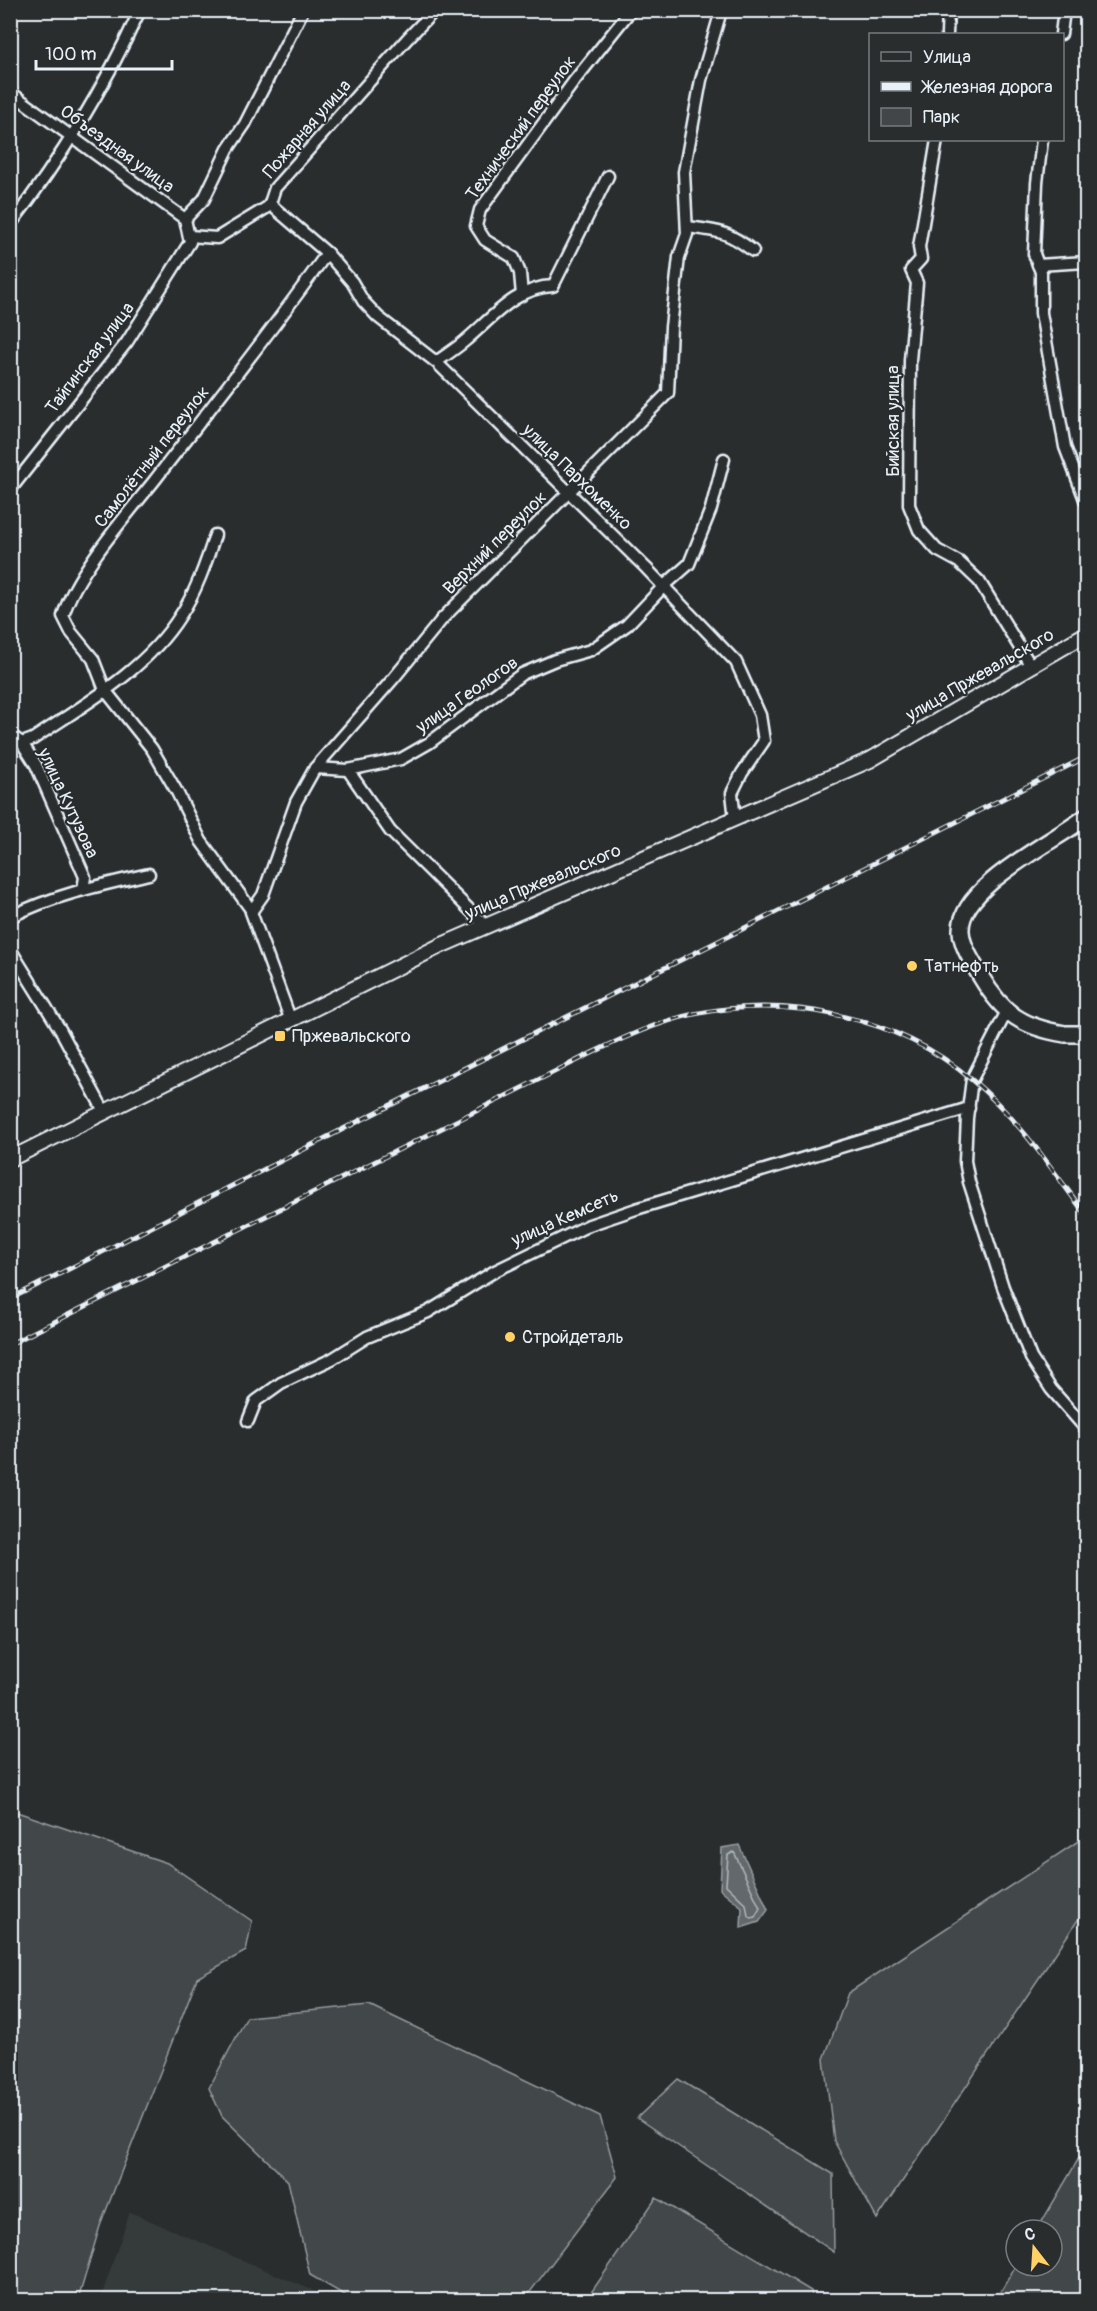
<svg xmlns="http://www.w3.org/2000/svg" width="1097" height="2311" viewBox="0 0 1097 2311" font-family="Pangolin,sans-serif">
<style>
.built{fill:#363a3b}
.green{fill:#424648;stroke:#959ca0;stroke-width:1.5}
.water{fill:#63686b;stroke:#989fa3;stroke-width:1.5}
.lines{fill:none;stroke-linecap:round;stroke-linejoin:round}
.shore{stroke:#b3bac0;stroke-width:1.5}
.minor-casing{stroke:#e8f1f8;stroke-width:15}
.tertiary-casing{stroke:#e8f1f8;stroke-width:18}
.secondary-casing{stroke:#e8f1f8;stroke-width:20}
.minor{stroke:#2a2d2e;stroke-width:10}
.tertiary{stroke:#2a2d2e;stroke-width:14}
.secondary{stroke:#2a2d2e;stroke-width:15}
.rail-casing{stroke:#e8f1f8;stroke-width:5}
.rail{stroke:#2a2d2e;stroke-width:3;stroke-dasharray:9;stroke-linecap:butt}
.secondary-bridge-casing{stroke:#e8f1f8;stroke-width:20;stroke-linecap:butt}
.secondary-bridge{stroke:#2a2d2e;stroke-width:15}
.poi-dot{fill:#ffd166;stroke:#2a2d2e;stroke-width:2}
.labels{text-anchor:middle;dominant-baseline:central;stroke-width:4.5;stroke-linejoin:round;paint-order:stroke}
.street-label{font-size:18px;fill:#e8f1f8;stroke:#2a2d2e}
.poi-label{font-size:18px;fill:#e8f1f8;stroke:#2a2d2e;text-anchor:start}
</style>
<rect width="100%" height="100%" fill="#2a2d2e"/>
<filter id="ink" filterUnits="userSpaceOnUse"><feTurbulence type="fractalNoise" baseFrequency=".0167" numOctaves="2"/><feDisplacementMap in="SourceGraphic" scale="12" xChannelSelector="R" yChannelSelector="G"/><feConvolveMatrix kernelMatrix="1 2 1 2 8 2 1 2 1" color-interpolation-filters="sRGB"/></filter>
<g filter="url(#ink)">
<path class="built" d="M 130,2212 L 335,2300 L 100,2300 Z"/>
<g class="green">
<path d="M 11,1810 L 167,1863 L 252,1921 L 246,1951 L 197,1978 L 100,2226 L 78,2300 L 11,2300 Z"/>
<path d="M 1086,1836 L 1086,1908 L 877,2219 L 834,2141 L 824,2059 L 848,1993 Z"/>
<path d="M 369,2005 L 600,2116 L 617,2177 L 524,2300 L 353,2300 L 310,2275 L 288,2181 L 222,2116 L 209,2088 L 247,2017 Z"/>
<path d="M 678,2079 L 833,2174 L 834,2252 L 637,2118 Z"/>
<path d="M 1086,2146 L 1086,2300 L 996,2300 L 1016,2265 L 1052,2266 L 1052,2230 L 1037,2230 Z"/>
<path d="M 656,2198 L 811,2291 L 813,2300 L 586,2300 Z"/>
</g>
<path class="water" d="M 739,1845 L 768,1910 L 759,1922 L 741,1928 L 742,1907 L 720,1889 L 722,1848 Z"/>
<g class="lines">
<path class="shore" d="M 734,1852 L 760,1908 L 755,1917 L 751,1918 L 748,1916 L 746,1904 L 726,1885 L 728,1855 Z"/>
<defs>
<g id="minor">
<path d="M 947,34 L 948,10"/>
<path d="M 1061,34 L 1064,10"/>
<path d="M 10,92 L 185,219 L 190,242 L 127,342 L 10,490"/>
<path d="M 937,140 L 919,247 L 921,259 L 911,270 L 917,283 L 910,360 L 909,505 L 919,530 L 937,550 L 959,562 L 979,581 L 1031,666"/>
<path d="M 1042,140 L 1037,183 L 1034,254 L 1041,272 L 1041,313 L 1065,447 L 1086,502"/>
<path d="M 269,206 L 275,188 L 407,39 L 435,10"/>
<path d="M 185,219 L 204,199 L 228,149 L 245,124 L 303,10"/>
<path d="M 10,225 C 61,159 105,86 140,10"/>
<path d="M 687,227 C 718,231 728,231 753,251"/>
<path d="M 189,236 L 217,238 L 271,205 L 327,253 L 352,282 L 363,301 L 378,317 L 436,362 L 646,568 L 736,662 L 760,715 L 764,741 L 742,773 L 732,793 L 735,819"/>
<path d="M 1038,265 L 1086,262"/>
<path d="M 522,295 L 520,273 L 514,258 L 485,240 L 476,226 L 480,210 L 575,80 L 631,10"/>
<path d="M 436,362 C 446,355 457,348 466,340 C 492,318 517,287 553,286 L 608,176"/>
<path d="M 10,735 L 22,743 L 36,765 L 85,877 L 83,890"/>
<path d="M 22,743 L 33,739 C 85,704 146,670 180,616 C 196,592 206,563 215,535"/>
<path d="M 315,768 L 348,770 L 401,759 L 429,743 L 522,674 L 555,660 L 591,650 L 627,625 L 664,586 L 689,564 L 711,509 L 724,459"/>
<path d="M 348,770 L 390,831 L 486,926"/>
<path d="M 252,911 L 201,841 L 177,792 L 152,749 L 105,690 L 93,659 L 71,632 L 63,616 C 75,574 126,516 154,481 C 212,406 272,331 327,253"/>
<path d="M 10,917 C 54,895 101,885 149,874"/>
<path d="M 10,949 L 61,1031 L 105,1113"/>
<path d="M 1007,1011 L 972,1079 L 967,1118 L 965,1161 L 969,1182 L 1003,1287 L 1031,1358 L 1051,1389 L 1086,1429"/>
<path d="M 291,1021 L 251,912 L 263,895 L 296,802 L 315,768 L 393,679 L 443,618 L 668,393 L 671,327 L 679,257 L 687,234 L 684,172 L 701,80 L 721,11"/>
<path d="M 248,1421 L 256,1401 L 281,1383 L 332,1359 L 367,1337 L 428,1312 L 495,1271 L 589,1225 L 636,1209 L 969,1108"/>
</g>
<path id="tertiary" d="M 10,1159 L 440,946 L 870,760 L 1086,634"/>
<path id="secondary" d="M 1065,1034 C 1022,1027 1003,1014 981,977 C 973,963 962,947 961,931 C 959,886 1054,842 1086,817"/>
</defs>
<use href="#minor" class="minor-casing"/>
<use href="#tertiary" class="tertiary-casing"/>
<use href="#secondary" class="secondary-casing"/>
<use href="#minor" class="minor"/>
<use href="#tertiary" class="tertiary"/>
<use href="#secondary" class="secondary"/>
<defs>
<g id="rail">
<path d="M 1086,972 L 1084,1012 L 1086,1053"/>
<path d="M 10,1299 L 359,1121 L 1086,757"/>
<path d="M 10,1344 L 592,1053 C 625,1037 658,1022 694,1014 C 789,995 898,1016 972,1080 C 1018,1118 1051,1168 1086,1215"/>
</g>
</defs>
<use href="#rail" class="rail-casing"/>
<use href="#rail" class="rail"/>
<defs>
<path id="secondary-bridge" d="M 1065,1034 L 1086,1034"/>
</defs>
<use href="#secondary-bridge" class="secondary-bridge-casing"/>
<use href="#secondary-bridge" class="secondary-bridge"/>
</g>
</g>
<g class="poi-dot">
<circle cx="912" cy="966" r="6"/>
<rect x="274" y="1030" width="12" height="12" rx="3"/>
<circle cx="510" cy="1337" r="6"/>
</g>
<g class="labels">
<g class="street-label">
<text transform="translate(521 128) rotate(-54)">Технический переулок</text>
<text transform="translate(307 129) rotate(-49)">Пожарная улица</text>
<text transform="translate(117 149) rotate(36)">Объездная улица</text>
<text transform="translate(90 358) rotate(-53)">Тайгинская улица</text>
<text transform="translate(893 421) rotate(-90)">Бийская улица</text>
<text transform="translate(152 457) rotate(-52)">Самолётный переулок</text>
<text transform="translate(577 477) rotate(44)">улица Пархоменко</text>
<text transform="translate(495 543) rotate(-45)">Верхний переулок</text>
<text transform="translate(980 675) rotate(-30)">улица Пржевальского</text>
<text transform="translate(467 695) rotate(-35)">улица Геологов</text>
<text transform="translate(68 803) rotate(65)">улица Кутузова</text>
<text transform="translate(543 882) rotate(-23)">улица Пржевальского</text>
<text transform="translate(565 1218) rotate(-24)">улица Кемсеть</text>
</g>
<g class="poi-label">
<text x="924" y="966">Татнефть</text>
<text x="292" y="1036">Пржевальского</text>
<text x="522" y="1337">Стройдеталь</text>
</g>
</g>
<rect width="1097" height="2311" fill="none" stroke="#2a2d2e" stroke-width="36"/>
<rect x="18" y="18" width="1061" height="2275" fill="none" stroke="#e8f1f8" stroke-width="2" filter="url(#ink)"/>
<rect x="869" y="33" width="195" height="108" fill="#2a2d2e" stroke="#767b7f" stroke-width="1.5"/>
<rect x="881" y="52" width="30" height="9" fill="#2a2d2e" stroke="#767b7f" stroke-width="1.5"/>
<text x="923" y="63" font-size="18" fill="#e8f1f8">Улица</text>
<rect x="881" y="82" width="30" height="9" fill="#e8f1f8" stroke="#767b7f" stroke-width="1.5"/>
<text x="923" y="93" font-size="18" fill="#e8f1f8">Железная дорога</text>
<rect x="881" y="108" width="30" height="18" fill="#424648" stroke="#767b7f" stroke-width="1.5"/>
<text x="923" y="123" font-size="18" fill="#e8f1f8">Парк</text>
<g transform="translate(1034 2248) rotate(343)"><circle r="28" fill="#2a2d2e" stroke="#767b7f" stroke-width="1.5"/>
<path d="M0-4.5L10 22L0 15L-10 22Z" fill="#ffd166"/>
<text y="-9" font-size="16" font-weight="bold" text-anchor="middle" fill="#e8f1f8">С</text>
</g>
<path d="M36 60v9h136v-9" fill="none" stroke="#e8f1f8" stroke-width="3"/>
<text x="45" y="60" font-size="18" fill="#e8f1f8" stroke="#2a2d2e" stroke-width="4.5" paint-order="stroke">100 m</text>
</svg>
